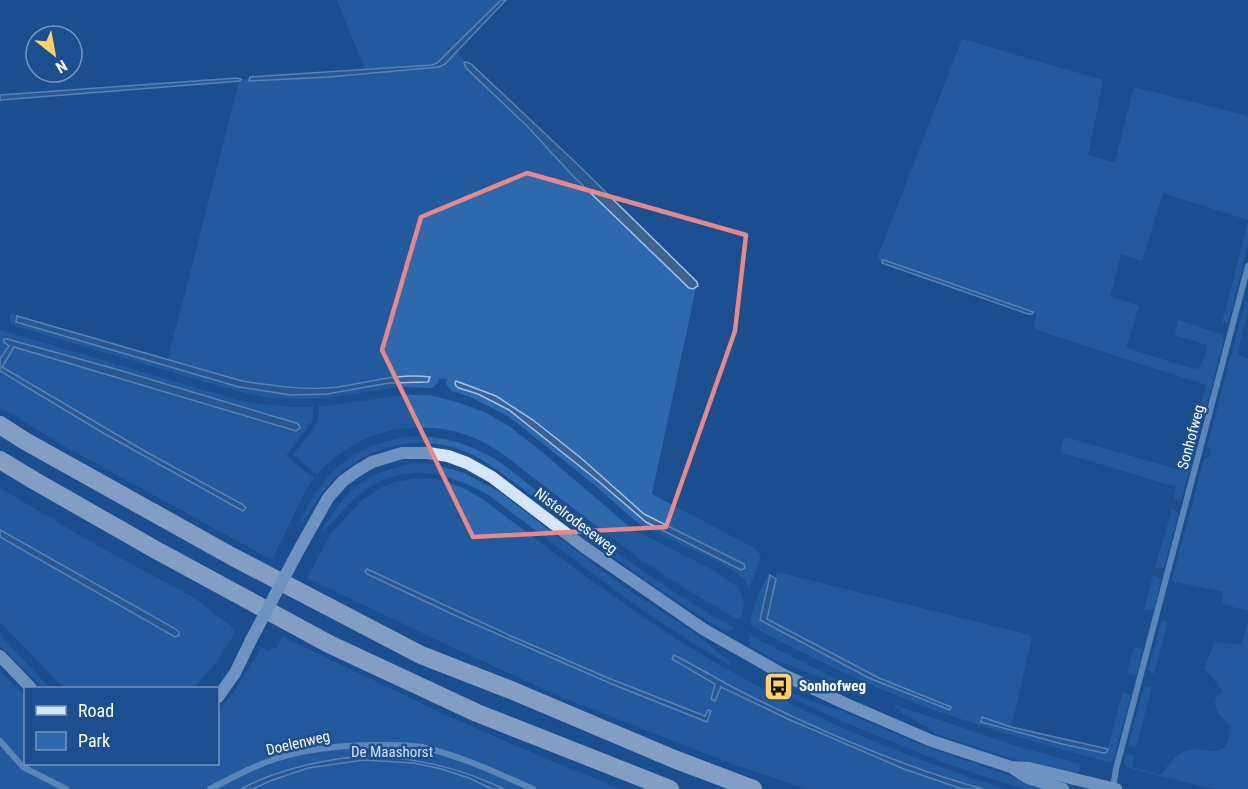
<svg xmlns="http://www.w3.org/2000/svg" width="1248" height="789" viewBox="0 0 1248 789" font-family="'Roboto Condensed',sans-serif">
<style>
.green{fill:#2e69ad;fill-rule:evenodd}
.water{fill:#3c6290;stroke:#9cc4f0;stroke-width:1.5}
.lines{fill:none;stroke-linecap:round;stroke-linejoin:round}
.street{stroke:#a9c9ee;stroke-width:6}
.secondary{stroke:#d6e6fa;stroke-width:12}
.highway{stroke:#fff;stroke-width:18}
.secondary-bridge{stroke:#d6e6fa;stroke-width:12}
.marked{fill:none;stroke:#e88989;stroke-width:4.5;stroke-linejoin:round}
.labels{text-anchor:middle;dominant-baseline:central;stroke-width:5;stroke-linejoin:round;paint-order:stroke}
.street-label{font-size:15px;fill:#fff;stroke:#1b4f8f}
.poi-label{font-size:15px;font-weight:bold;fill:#fff;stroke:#1b4f8f;text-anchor:start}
.park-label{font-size:15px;fill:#cfe3fa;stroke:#1b4f8f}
</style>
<rect width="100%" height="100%" fill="#1b4f8f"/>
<g class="green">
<path d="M 337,0 L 501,0 L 437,63 L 432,65 L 365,69 Z"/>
<path d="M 962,39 L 1103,80 L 1088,155 L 1115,163 L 1134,87 L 1248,116 L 1248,220 L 1163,193 L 1142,261 L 1121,254 L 1110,296 L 1139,306 L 1126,348 L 1194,369 L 1199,368 L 1205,356 L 1207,345 L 1175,335 L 1178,320 L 1220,334 L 1224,339 L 1181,501 L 1174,498 L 1176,487 L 1060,452 L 1065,437 L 1183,471 L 1206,385 L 1037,330 C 1033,325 1035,321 1037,315 L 1032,313 L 1032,312 L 884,260 L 877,259 Z"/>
<path d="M 456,52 L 466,62 L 464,63 L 466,68 L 527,126 L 573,176 L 689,288 L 693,289 L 696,288 L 652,494 L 754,548 L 759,553 L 761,558 L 749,588 L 745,580 L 737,574 L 721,563 L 645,527 L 634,520 L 597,487 L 508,416 L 470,397 L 452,391 L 446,384 L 447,379 L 439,378 L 438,383 L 432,388 L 398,387 L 326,398 L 303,399 L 262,397 L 226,388 L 16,326 L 11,323 L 9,317 L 11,313 L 17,316 L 17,322 L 239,387 L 291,395 L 327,394 L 430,377 C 399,373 369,382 339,386 C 327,388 314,388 302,388 C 256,389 211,372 168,359 L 239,82 L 241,79 L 249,79 L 250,82 L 435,68 L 445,64 ZM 457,381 L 496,396 L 533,420 L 581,458 L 644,514 L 744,564 L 743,570 L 741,570 L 646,522 L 597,480 L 509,410 L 478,394 L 459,388 Z"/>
<path d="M 1248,223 L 1248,245 L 1228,323 L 1222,323 Z"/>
<path d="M 1248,301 L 1248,312 L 1237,354 L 1248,359 L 1248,611 L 1222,604 L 1223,592 L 1172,581 L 1204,459 L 1209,458 L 1211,450 L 1207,447 L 1245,303 Z"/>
<path d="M 0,330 L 237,400 C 262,404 287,408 313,407 L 313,420 L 286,456 L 314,478 L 305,491 L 272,560 L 64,446 L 0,407 L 0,371 L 105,434 L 243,511 L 242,504 L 148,453 L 2,366 L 14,347 L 296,430 L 299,428 L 299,425 L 112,368 L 9,346 L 0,359 Z"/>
<path d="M 405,395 L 430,395 L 460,403 L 484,412 L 509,426 L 542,452 L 632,529 L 709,568 L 735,585 L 742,595 L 744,606 L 742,616 L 737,619 C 693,594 651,568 611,537 C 587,519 563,500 539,482 C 520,467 501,451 479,440 C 435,420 380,424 341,453 C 332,459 325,466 317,474 L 293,455 L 318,422 L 318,407 Z"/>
<path d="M 420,436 C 452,438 473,446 500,462 C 575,521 650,583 735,628 L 726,632 C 676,601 627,568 580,532 C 559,516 538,501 518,485 C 504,475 491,465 477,457 C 429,431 368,442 331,482 C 320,494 311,509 302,523 L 300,522 C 324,468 360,440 420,436 Z"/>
<path d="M 415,463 L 434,464 L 464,473 L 500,492 L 580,554 L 627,589 L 690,630 L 731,662 L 729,665 L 660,622 L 616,591 L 487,494 C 444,471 402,461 360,494 C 346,505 335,522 321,532 C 346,488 365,473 415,463 Z"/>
<path d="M 420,478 C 432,479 444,480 455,485 C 475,492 492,506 509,519 C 532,536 555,554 578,571 C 629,607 679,643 734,673 C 820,722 911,759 1005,789 L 983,789 L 969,785 L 900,761 L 824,730 L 754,698 L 678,657 L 716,685 L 712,699 L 716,700 L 720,687 C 798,725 879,762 962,789 L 806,789 L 719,759 L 559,696 L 454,648 L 307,578 L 332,532 L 362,500 L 383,487 L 395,482 ZM 367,569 L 511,636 L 608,678 L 705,717 L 711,711 L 709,719 L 707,722 L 612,684 L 454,615 L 367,574 Z"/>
<path d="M 0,488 L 96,545 L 193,597 L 231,626 L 235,632 C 224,652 210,672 193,688 L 64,688 L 0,622 L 0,537 L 175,636 L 174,628 L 0,530 Z"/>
<path d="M 1172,509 L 1178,513 L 1164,568 L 1155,568 Z"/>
<path d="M 777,572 L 1030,635 L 1032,638 L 1011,727 L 982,718 L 1011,730 L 1062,744 L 1107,752 L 1123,692 L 1131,695 L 1113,760 L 1109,762 L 1104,761 C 1054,747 1004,734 955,717 C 884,694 817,661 751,626 C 750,610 762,588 768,573 L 770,575 L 760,620 L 827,656 L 950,710 L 951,707 L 879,678 L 766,619 Z"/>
<path d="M 1153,575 L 1161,579 L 1154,609 L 1144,610 Z"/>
<path d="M 1162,620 L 1168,622 L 1154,674 L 1148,669 Z"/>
<path d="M 1248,623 L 1248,789 L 1215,789 L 1151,774 L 1127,767 L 1124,764 L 1126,754 L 1134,756 L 1132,767 L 1160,775 C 1167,767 1175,755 1185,751 C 1206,744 1229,767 1230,725 C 1220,716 1206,702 1223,691 L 1204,668 L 1215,642 L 1241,645 Z"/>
<path d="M 0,635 L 45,683 L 51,688 L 43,688 L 0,646 Z"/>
<path d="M 749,635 L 848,685 L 847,689 L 815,675 L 777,661 L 750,646 Z"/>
<path d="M 283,637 L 448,716 L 546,759 L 621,789 L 0,789 L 0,670 L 25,696 L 26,764 L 218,764 L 218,714 L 234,692 L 262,647 L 269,651 L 271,647 L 276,649 Z"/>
<path d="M 1134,647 L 1143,649 L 1136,676 L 1127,674 Z"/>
<path d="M 1150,687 L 1152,687 L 1136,748 L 1128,746 L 1144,688 Z"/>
<path d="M 785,691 L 836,710 L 837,709 L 913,742 L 969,762 L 1049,789 L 1025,789 L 979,775 L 927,756 L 844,722 L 783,694 Z"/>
<path d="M 895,705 L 1016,746 L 1081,764 L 1078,775 L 1004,756 L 934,733 L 935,732 L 900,712 L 901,710 L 894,707 Z"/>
</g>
<g class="water">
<path d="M 501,0 L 506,0 L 445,64 L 439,67 L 329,77 L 249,81 L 250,77 L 432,65 L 437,63 Z"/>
<path d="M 466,62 L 471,64 L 574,161 L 689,274 L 697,282 L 698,286 L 693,289 L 689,288 L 573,176 L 527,126 L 466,68 L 464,63 Z"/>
<path d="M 237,78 L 241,79 L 240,81 L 0,100 L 0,95 Z"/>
<path d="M 882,260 L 884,260 L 1033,312 L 1032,314 L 1028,314 L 882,263 Z"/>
<path d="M 17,316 L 242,381 C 274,386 306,391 338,387 C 369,382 399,373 430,377 L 428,382 L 389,383 L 327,394 L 291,395 L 239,387 L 16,322 Z"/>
<path d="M 4,339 L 7,339 L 112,368 L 296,423 L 299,425 L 300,428 L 296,431 L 14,347 L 2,367 L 148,453 L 242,504 L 246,508 L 243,511 L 105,434 L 0,371 L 0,359 L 9,346 L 4,342 Z"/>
<path d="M 456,381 L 496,396 L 533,420 L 581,458 L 644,514 L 744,564 L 745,568 L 741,570 L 646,522 L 597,480 L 509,410 L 478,394 L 459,388 L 456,386 L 455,383 Z"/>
<path d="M 0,530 L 174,628 L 179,632 L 179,635 L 175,637 L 0,537 Z"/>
<path d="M 367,569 L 511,636 L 608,678 L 705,716 L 708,710 L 711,711 L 707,722 L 612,684 L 454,615 L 367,574 L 365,571 Z"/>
<path d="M 770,575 L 776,579 L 767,619 L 879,678 L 951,707 L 950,710 L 869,678 L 760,620 Z"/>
<path d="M 674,655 C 701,669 727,685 754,698 C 827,734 904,767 983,789 L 962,789 L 904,769 L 788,719 L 721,687 L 715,701 L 711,699 L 715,684 L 672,659 Z"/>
<path d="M 982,717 L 1011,727 L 1108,749 L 1107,752 L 1104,753 L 1062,744 L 981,722 Z"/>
<path d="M 363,756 C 414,757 458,767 504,789 L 492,789 L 469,778 L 438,768 L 413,763 L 364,760 L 308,768 L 270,781 L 253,789 L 241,789 C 278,769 321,760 363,756 Z"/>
</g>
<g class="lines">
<g class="street">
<path d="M 0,741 L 23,767 L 66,789"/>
<path d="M 1113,788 L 1116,769 L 1248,266"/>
<path d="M 210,789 C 226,781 242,772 259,765 C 295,750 333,746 371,745 C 388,745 406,744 422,747 C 461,756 497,773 533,789"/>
</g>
<g class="secondary">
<path d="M 301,546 L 328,498 L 343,481 L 357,471 L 372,462 L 402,453 L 428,453 L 448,456 L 467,463 L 492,477 L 584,547 L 703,629 L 784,675 L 844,703 L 932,741 L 1011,767 L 1029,768 L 1116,789"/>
<path d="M 0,656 L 31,688"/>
<path d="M 218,697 L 235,673 L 251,640"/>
<path d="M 1014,769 L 1028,778 L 1063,789"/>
</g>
<g class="highway">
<path d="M 0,425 L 25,441 L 233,557 L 421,655 L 511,690 L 674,759 L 753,789"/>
<path d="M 0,460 L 35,481 L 156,550 L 329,644 L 477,713 L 670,789"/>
</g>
<path class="secondary-bridge" d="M 251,640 L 301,546"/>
</g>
<path d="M0 0H1248V789H0ZM 527,173 L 746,235 L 735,331 L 666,527 L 473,537 L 382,350 L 421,217 Z" fill="#1b4f8f" fill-opacity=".55" fill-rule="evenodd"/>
<path class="marked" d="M 527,173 L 746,235 L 735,331 L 666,527 L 473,537 L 382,350 L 421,217 Z"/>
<defs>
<symbol id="bus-square" viewBox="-11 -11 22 22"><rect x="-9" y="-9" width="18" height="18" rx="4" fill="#ffd166" stroke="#1b4f8f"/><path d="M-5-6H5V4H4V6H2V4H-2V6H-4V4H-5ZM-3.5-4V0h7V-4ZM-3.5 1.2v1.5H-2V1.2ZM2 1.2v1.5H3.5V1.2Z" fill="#111"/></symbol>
</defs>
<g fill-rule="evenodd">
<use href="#bus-square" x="762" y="670" width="33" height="33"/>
</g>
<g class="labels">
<g class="street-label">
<text transform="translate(1191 437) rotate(-75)">Sonhofweg</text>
<text transform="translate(576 521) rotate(37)">Nistelrodeseweg</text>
<text transform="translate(298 743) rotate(-13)">Doelenweg</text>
</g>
<g class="poi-label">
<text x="799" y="686">Sonhofweg</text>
</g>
<g class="park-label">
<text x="392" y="752">De Maashorst</text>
</g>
</g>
<rect x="24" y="687" width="195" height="78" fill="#1b4f8f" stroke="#7695bc" stroke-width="1.5"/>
<rect x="36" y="706" width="30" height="9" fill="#d6e6fa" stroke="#7695bc" stroke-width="1.5"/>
<text x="78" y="717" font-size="18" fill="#ffffff">Road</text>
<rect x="36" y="732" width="30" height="18" fill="#2e69ad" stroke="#7695bc" stroke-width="1.5"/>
<text x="78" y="747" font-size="18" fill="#ffffff">Park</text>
<g transform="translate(54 54) rotate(149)"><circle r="28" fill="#1b4f8f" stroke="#7695bc" stroke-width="1.5"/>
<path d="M0-4.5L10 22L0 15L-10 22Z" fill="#ffd166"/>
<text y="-9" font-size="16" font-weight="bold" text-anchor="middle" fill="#ffffff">N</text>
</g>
</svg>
